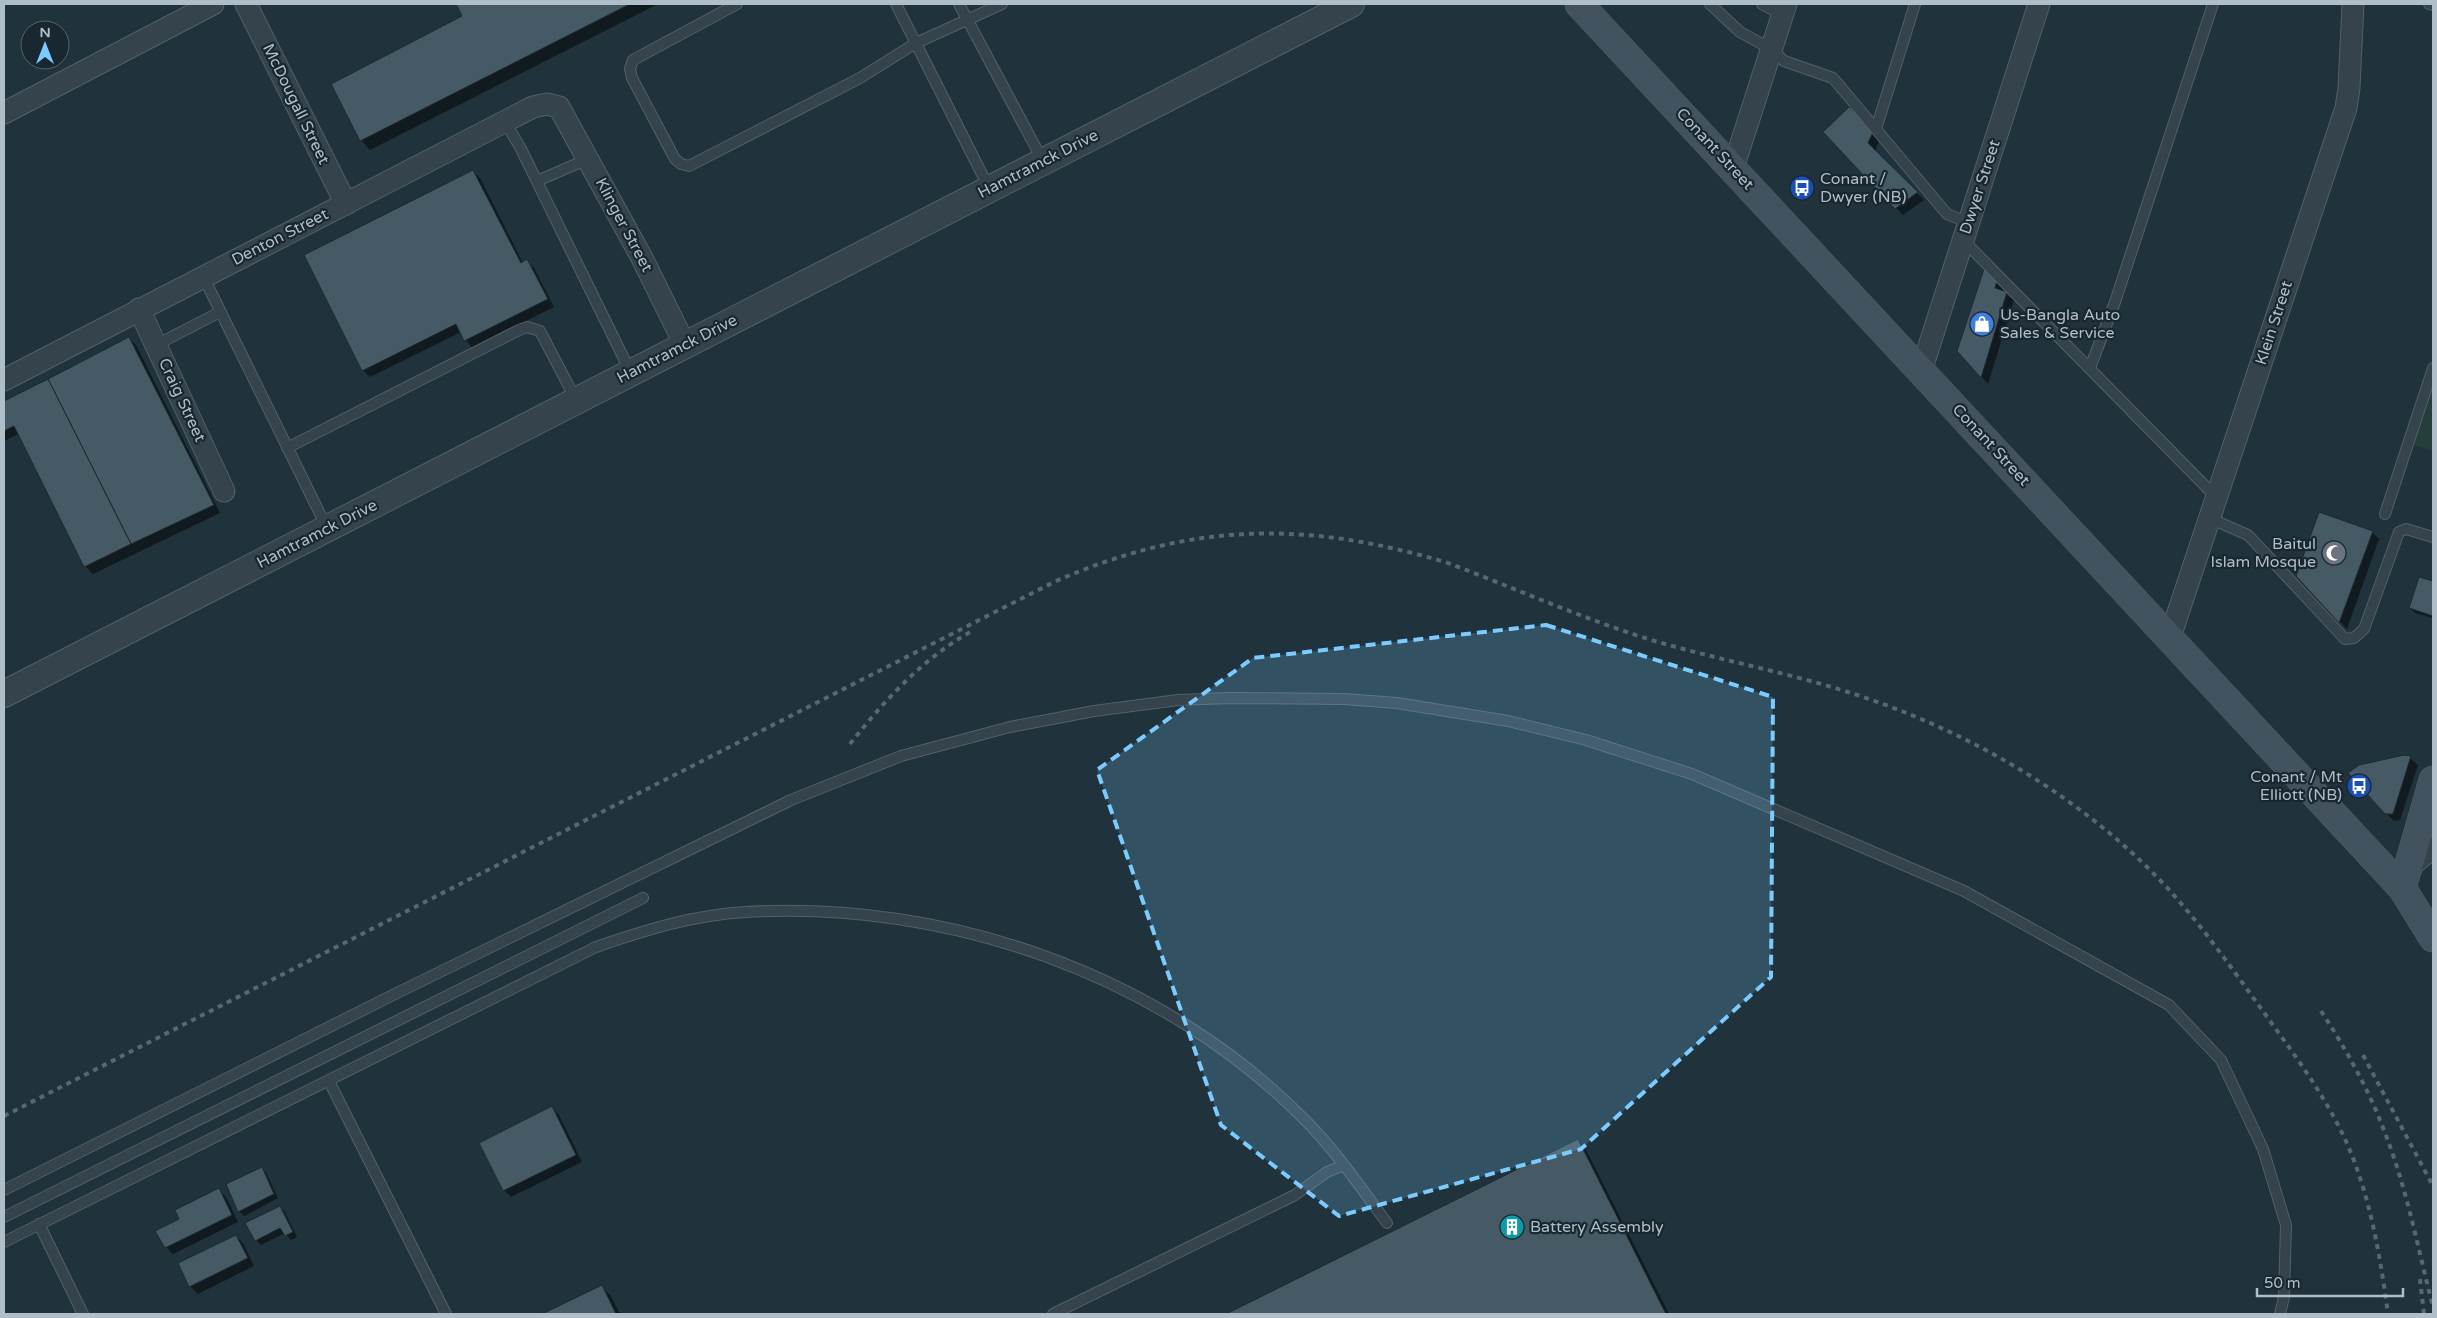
<svg xmlns="http://www.w3.org/2000/svg" width="2437" height="1318" viewBox="0 0 2437 1318" font-family="'Varela Round',sans-serif">
<style>
.green{fill:#233e3b}
.shadow{fill:#0007}
.building{fill:#465a65;stroke:#1b2a32}
.lines{fill:none;stroke-linecap:round;stroke-linejoin:round}
.service-casing{stroke:#526169;stroke-width:12}
.minor-casing{stroke:#526169;stroke-width:23}
.tertiary-casing{stroke:#526169;stroke-width:28}
.secondary-casing{stroke:#526169;stroke-width:29}
.service{stroke:#34434c;stroke-width:10}
.minor{stroke:#34434c;stroke-width:21}
.tertiary{stroke:#34434c;stroke-width:26}
.secondary{stroke:#42535f;stroke-width:28}
.rail{stroke:#556873;stroke-width:4;stroke-dasharray:5 5;stroke-linecap:butt}
.marked{fill:#7ccbff;fill-opacity:0.2;stroke:#7ccbff;stroke-width:4;stroke-dasharray:10 6;stroke-linejoin:round}
.labels{text-anchor:middle;dominant-baseline:central;stroke-width:4.5;stroke-linejoin:round;paint-order:stroke}
.street-label{font-size:16px;fill:#afbec8;stroke:#192830}
.poi-label{font-size:16px;fill:#afbec8;stroke:#192830;text-anchor:start}
</style>
<rect width="100%" height="100%" fill="#20323b"/>
<path class="green" d="M 2433,376 L 2433,451 L 2410,444 Z"/>
<g class="shadow">
<path d="M 457,4 L 658,4 L 370,150 L 361,140 L 464,17 Z"/>
<path d="M 1849,108 L 1880,138 L 1875,151 L 1924,200 L 1903,215 L 1825,132 Z"/>
<path d="M 473,171 L 480,178 L 523,263 L 527,261 L 534,268 L 554,307 L 472,348 L 461,332 L 370,377 L 363,370 Z"/>
<path d="M 1985,271 L 2004,289 L 2003,292 L 2014,300 L 1988,384 L 1959,351 Z"/>
<path d="M 128,338 L 136,345 L 220,513 L 93,574 L 85,566 L 19,434 L 4,441 L 4,401 Z"/>
<path d="M 2372,532 L 2379,539 L 2347,629 L 2297,576 Z"/>
<path d="M 2420,578 L 2433,582 L 2433,618 L 2415,613 L 2410,608 Z"/>
<path d="M 2410,758 L 2418,765 L 2400,820 L 2394,821 L 2386,813 Z"/>
<path d="M 552,1108 L 559,1115 L 582,1162 L 511,1197 L 504,1190 Z"/>
<path d="M 1578,1140 L 1585,1148 L 1669,1314 L 1229,1314 Z"/>
<path d="M 262,1169 L 266,1173 L 278,1198 L 244,1216 L 239,1211 Z"/>
<path d="M 219,1190 L 226,1197 L 238,1222 L 173,1254 L 166,1247 L 181,1220 Z"/>
<path d="M 280,1207 L 285,1212 L 297,1237 L 291,1240 L 285,1233 L 261,1245 L 256,1240 Z"/>
<path d="M 236,1236 L 243,1243 L 254,1266 L 198,1294 L 190,1286 L 179,1264 Z"/>
<path d="M 601,1286 L 611,1296 L 620,1314 L 545,1314 Z"/>
</g>
<g class="building">
<path d="M 456,4 L 630,4 L 360,141 L 331,84 L 462,16 Z"/>
<path d="M 1849,107 L 1874,130 L 1868,143 L 1918,192 L 1895,209 L 1823,132 Z"/>
<path d="M 473,170 L 521,263 L 527,259 L 548,299 L 464,341 L 456,324 L 362,371 L 304,255 Z"/>
<path d="M 1984,269 L 1997,281 L 1995,288 L 2007,292 L 1981,378 L 1957,351 Z"/>
<path d="M 129,337 L 214,505 L 131,544 L 48,379 Z"/>
<path d="M 48,379 L 131,544 L 84,567 L 14,426 L 4,431 L 4,401 Z"/>
<path d="M 2319,512 L 2373,531 L 2339,623 L 2296,576 Z"/>
<path d="M 2419,577 L 2433,581 L 2433,616 L 2409,608 Z"/>
<path d="M 2404,755 L 2411,756 L 2393,814 L 2385,814 L 2348,773 L 2359,765 Z"/>
<path d="M 552,1106 L 576,1155 L 503,1191 L 479,1143 Z"/>
<path d="M 1578,1139 L 1666,1314 L 1226,1314 Z"/>
<path d="M 262,1167 L 274,1194 L 238,1212 L 226,1184 Z"/>
<path d="M 219,1188 L 232,1215 L 165,1248 L 155,1231 L 179,1219 L 175,1210 Z"/>
<path d="M 280,1206 L 293,1232 L 285,1236 L 280,1228 L 255,1241 L 245,1223 Z"/>
<path d="M 236,1235 L 248,1258 L 189,1287 L 178,1263 Z"/>
<path d="M 602,1285 L 616,1314 L 542,1314 Z"/>
</g>
<g class="lines">
<defs>
<g id="service">
<path d="M 737,4 L 633,60 L 630,69 L 632,78 L 675,159 L 681,164 L 689,166 L 860,78 L 916,43 L 1002,4"/>
<path d="M 896,4 L 989,188"/>
<path d="M 959,4 L 1043,161"/>
<path d="M 1710,4 L 1740,32 L 1771,49 L 1784,61 L 1833,78 L 1947,214 L 1969,223"/>
<path d="M 1762,4 L 1782,15"/>
<path d="M 2429,4 L 2433,5"/>
<path d="M 505,122 L 520,147 L 631,373"/>
<path d="M 1876,129 L 1915,4"/>
<path d="M 537,181 L 588,159"/>
<path d="M 1963,240 L 2216,497"/>
<path d="M 203,276 L 327,528"/>
<path d="M 156,345 L 220,312"/>
<path d="M 2090,368 L 2115,302 L 2213,4"/>
<path d="M 287,448 L 519,330 L 527,327 L 540,331 L 576,400"/>
<path d="M 2385,514 L 2433,368"/>
<path d="M 2209,518 L 2248,535 L 2345,639 L 2354,638 L 2364,629 L 2399,532 L 2406,529 L 2433,537"/>
<path d="M 329,1081 L 446,1314"/>
<path d="M 4,1190 L 395,994 L 791,800 L 901,756 L 1010,727 L 1094,711 L 1178,700 L 1231,698 L 1344,699 L 1397,703 L 1508,721 L 1586,740 L 1692,774 L 1964,891 L 2169,1005 L 2221,1060 L 2263,1149 L 2286,1225 L 2284,1297 L 2280,1314"/>
<path d="M 4,1217 L 643,898"/>
<path d="M 39,1224 L 83,1314"/>
<path d="M 4,1242 L 596,947 C 645,930 694,915 745,912 C 948,900 1162,975 1305,1120 C 1336,1151 1361,1188 1387,1223"/>
<path d="M 1053,1314 L 1295,1195 L 1327,1172 L 1344,1165"/>
</g>
<g id="minor">
<path d="M 246,4 L 346,204"/>
<path d="M 4,113 L 213,4"/>
<path d="M 1733,168 L 1786,4"/>
<path d="M 139,309 L 224,491"/>
<path d="M 1921,371 L 2039,4"/>
<path d="M 4,380 L 533,107 L 547,104 L 559,107 L 642,258 L 685,345"/>
<path d="M 2170,637 L 2346,108 L 2349,88 L 2353,4"/>
<path d="M 2408,874 L 2414,863 L 2433,848"/>
</g>
<path id="tertiary" d="M 4,694 L 1351,4"/>
<g id="secondary">
<path d="M 1579,4 L 2402,888 L 2433,938"/>
<path d="M 2402,888 L 2433,780"/>
</g>
</defs>
<use href="#service" class="service-casing"/>
<use href="#minor" class="minor-casing"/>
<use href="#tertiary" class="tertiary-casing"/>
<use href="#secondary" class="secondary-casing"/>
<use href="#service" class="service"/>
<use href="#minor" class="minor"/>
<use href="#tertiary" class="tertiary"/>
<use href="#secondary" class="secondary"/>
<g class="rail">
<path d="M 850,744 C 884,701 923,658 972,631"/>
<path d="M 2321,1011 C 2346,1049 2369,1090 2385,1133 C 2407,1189 2418,1249 2433,1307"/>
<path d="M 2363,1055 L 2433,1186"/>
<path d="M 4,1116 L 1054,582 C 1190,522 1306,520 1448,563 C 1514,588 1579,617 1648,639 C 1714,659 1782,671 1848,692 C 1958,727 2064,786 2147,867 C 2189,908 2223,956 2257,1003 C 2288,1046 2322,1090 2345,1139 C 2370,1194 2380,1255 2388,1314"/>
<path d="M 2420,1279 L 2424,1314"/>
</g>
</g>
<path class="marked" d="M 1546,625 L 1773,697 L 1771,977 L 1581,1149 L 1339,1216 L 1221,1125 L 1097,770 L 1253,658 Z"/>
<defs>
<symbol id="bus-disc" viewBox="-11 -11 22 22"><circle r="9.5" fill="#1a4fb4" stroke="#192830"/><path d="M-5-6H5V4H4V6H2V4H-2V6H-4V4H-5ZM-3.5-4V0h7V-4ZM-3.5 1.2v1.5H-2V1.2ZM2 1.2v1.5H3.5V1.2Z" fill="#fff"/></symbol>
<symbol id="shop-disc" viewBox="-11 -11 22 22"><circle r="9.5" fill="#3f7fe0" stroke="#192830"/><path d="M-5-2.5h2.3a2.7 3.5 0 0 1 5.4 0H5L5.5 6h-11ZM-1.5-2.5h3a1.5 2.3 0 0 0-3 0Z" fill="#fff"/></symbol>
<symbol id="mosque-disc" viewBox="-11 -11 22 22"><circle r="9.5" fill="#6b7280" stroke="#192830"/><path d="M3.5-4.9A6 6 0 1 0 3.5 4.9A5 5 0 1 1 3.5-4.9Z" fill="#fff"/></symbol>
<symbol id="building-disc" viewBox="-11 -11 22 22"><circle r="9.5" fill="#0f9aa8" stroke="#192830"/><path d="M-4-6H4V6H1V3H-1V6H-4ZM-2.5-4.3h1.7v1.8h-1.7ZM.8-4.3h1.7v1.8H.8ZM-2.5-1h1.7V.8h-1.7ZM.8-1h1.7V.8H.8Z" fill="#fff"/></symbol>
</defs>
<g fill-rule="evenodd">
<use href="#bus-disc" x="1788" y="174" width="28" height="28"/>
<use href="#shop-disc" x="1968" y="310" width="28" height="28"/>
<use href="#mosque-disc" x="2320" y="539" width="28" height="28"/>
<use href="#bus-disc" x="2345" y="772" width="28" height="28"/>
<use href="#building-disc" x="1498" y="1213" width="28" height="28"/>
</g>
<g class="labels">
<g class="street-label">
<text transform="translate(296 104) rotate(64)">McDougall Street</text>
<text transform="translate(1715 149) rotate(47)">Conant Street</text>
<text transform="translate(1038 164) rotate(-27)">Hamtramck Drive</text>
<text transform="translate(1980 187) rotate(-72)">Dwyer Street</text>
<text transform="translate(624 225) rotate(62)">Klinger Street</text>
<text transform="translate(280 237) rotate(-27)">Denton Street</text>
<text transform="translate(2274 323) rotate(-72)">Klein Street</text>
<text transform="translate(677 349) rotate(-27)">Hamtramck Drive</text>
<text transform="translate(182 400) rotate(65)">Craig Street</text>
<text transform="translate(1991 445) rotate(47)">Conant Street</text>
<text transform="translate(317 534) rotate(-27)">Hamtramck Drive</text>
</g>
<g class="poi-label">
<text x="1820" y="179">Conant /<tspan x="1820" dy="18">Dwyer (NB)</tspan></text>
<text x="2000" y="315">Us-Bangla Auto<tspan x="2000" dy="18">Sales &amp; Service</tspan></text>
<text x="2316" y="544" text-anchor="end">Baitul<tspan x="2316" dy="18">Islam Mosque</tspan></text>
<text x="2342" y="777" text-anchor="end">Conant / Mt<tspan x="2342" dy="18">Elliott (NB)</tspan></text>
<text x="1530" y="1227">Battery Assembly</text>
</g>
</g>
<rect width="2437" height="1318" fill="none" stroke="#afbec8" stroke-width="10"/>
<g transform="translate(45 45)"><circle r="24" fill="#192830" stroke="#55646d"/>
<path d="M0-4L9 19L0 12L-9 19Z" fill="#7ccbff"/>
<text y="-8" font-size="14" font-weight="bold" text-anchor="middle" fill="#afbec8">N</text>
</g>
<path d="M2257 1288v8h146v-8" fill="none" stroke="#afbec8" stroke-width="2.5"/>
<text x="2264" y="1288" font-size="15" fill="#afbec8" stroke="#192830" stroke-width="4" paint-order="stroke">50 m</text>
</svg>
